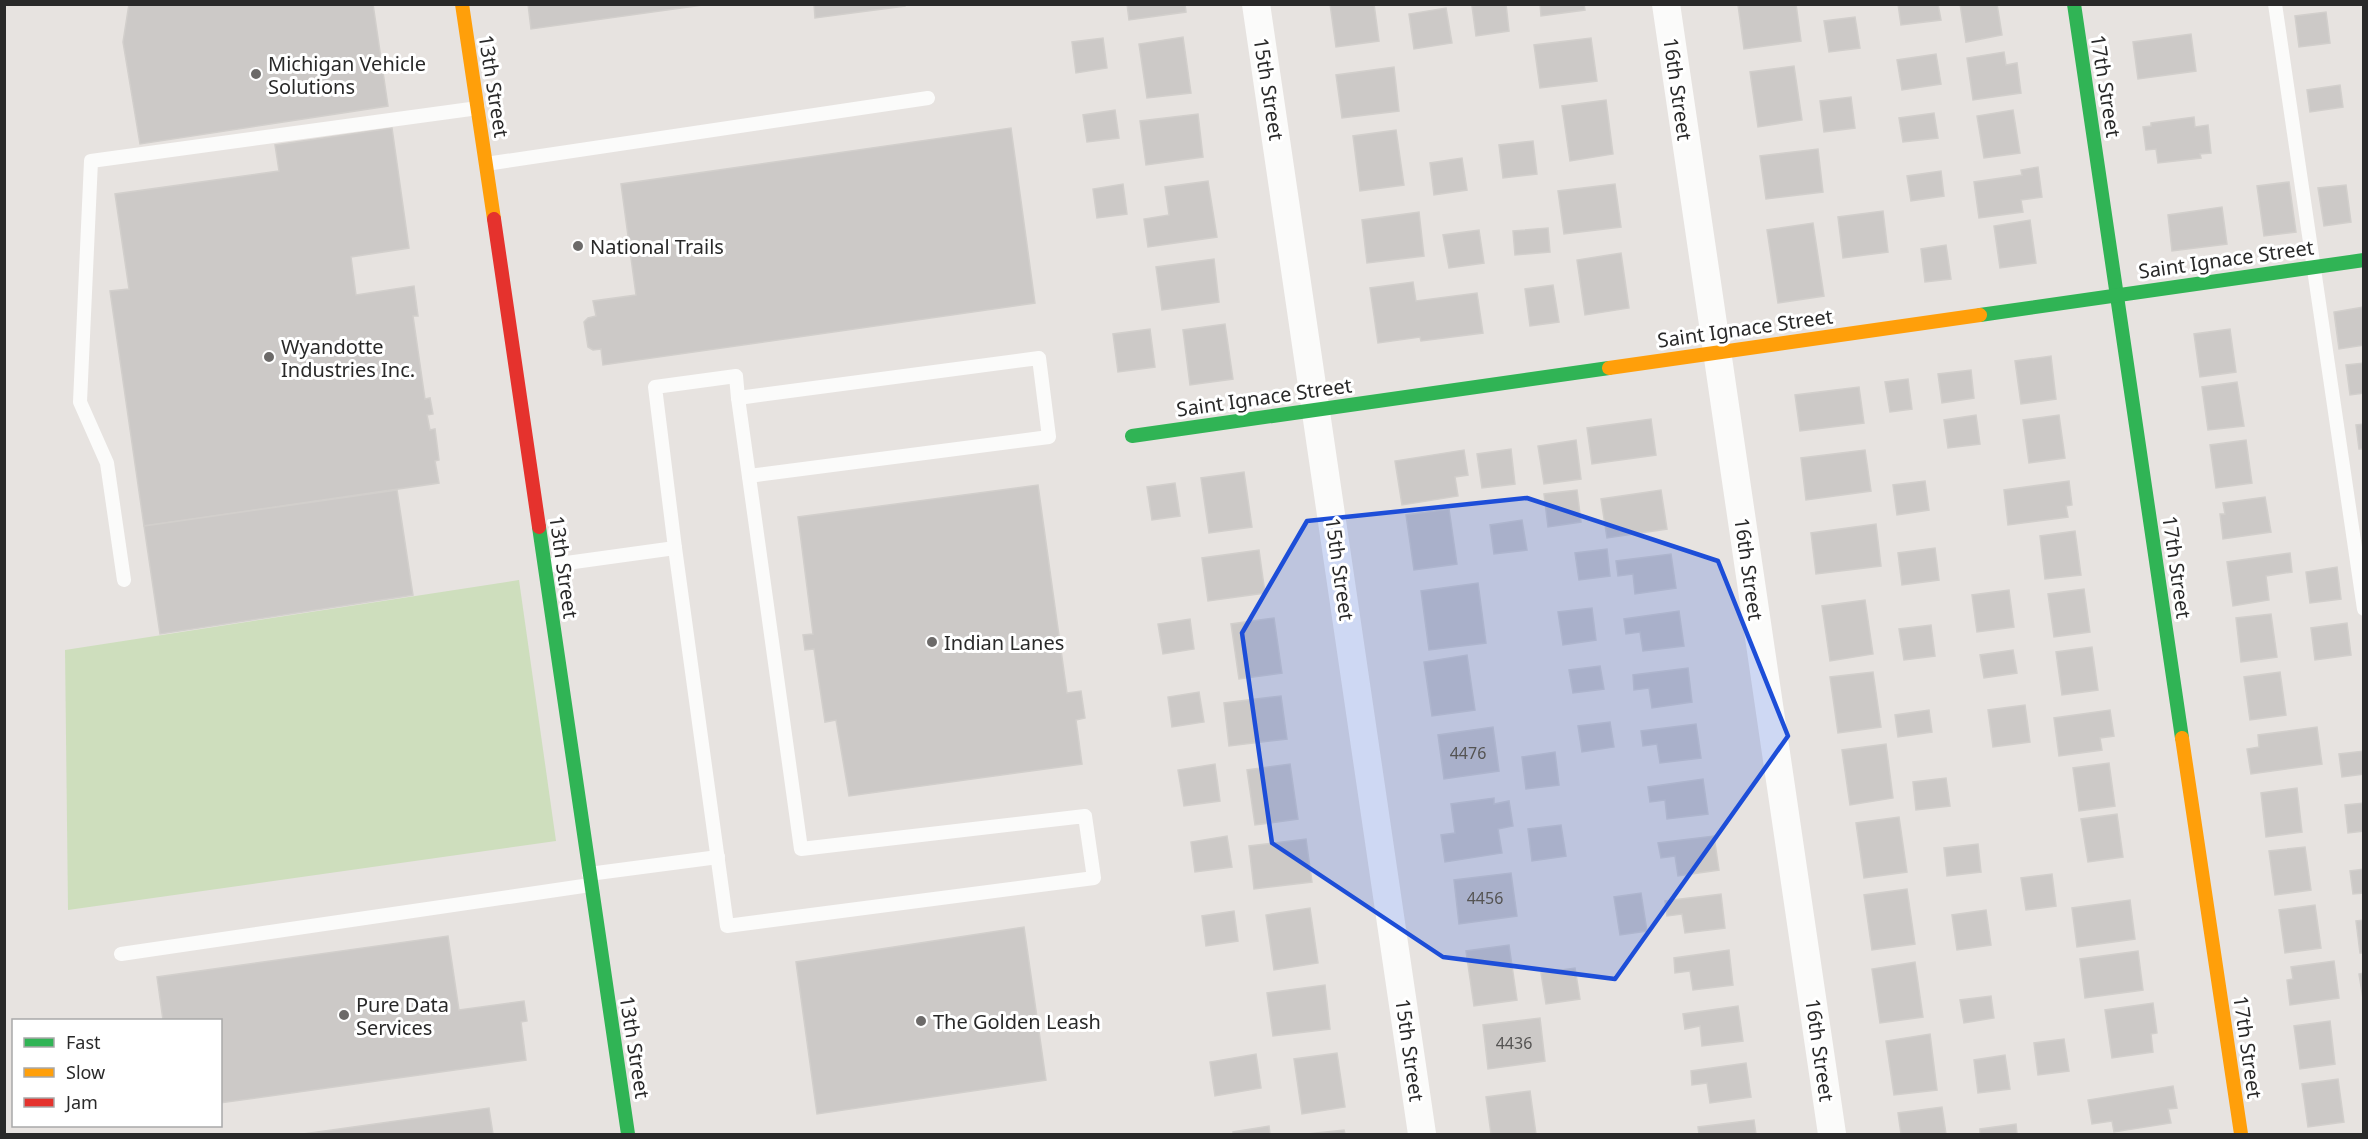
<svg xmlns="http://www.w3.org/2000/svg" width="2368" height="1139" viewBox="0 0 2368 1139" font-family="'Noto Sans',sans-serif">
<style>
.green{fill:#cedebd}
.building{fill:#ccc9c7;stroke:#d2cfcc;stroke-width:1.5}
.lines{fill:none;stroke-linecap:round;stroke-linejoin:round}
.lane{stroke:#fbfbfa;stroke-width:14}
.street{stroke:#fbfbfa;stroke-width:28}
.fast{stroke:#30b455;stroke-width:14}
.slow{stroke:#ff9f0a;stroke-width:14}
.jam{stroke:#e5322d;stroke-width:14}
.marked{fill:#1d4ed8;fill-opacity:0.2;stroke:#1d4ed8;stroke-width:4.5;stroke-linejoin:round}
.poi-dot{fill:#6c6a69;stroke:#fff;stroke-width:2}
.labels{text-anchor:middle;dominant-baseline:central;stroke-width:6;stroke-linejoin:round;paint-order:stroke}
.number-label{font-size:16px;fill:#545352}
.poi-label{font-size:20px;fill:#292929;stroke:#fff;text-anchor:start}
.street-label{font-size:20px;fill:#292929;stroke:#fff}
</style>
<rect width="100%" height="100%" fill="#e7e3e0"/>
<path class="green" d="M 519,580 L 556,841 L 68,910 L 65,650 Z"/>
<g class="building">
<path d="M 129,4 L 373,4 L 388,106 L 140,144 L 123,42 Z"/>
<path d="M 528,4 L 710,4 L 531,29 Z"/>
<path d="M 814,4 L 905,4 L 905,6 L 815,18 Z"/>
<path d="M 1127,4 L 1185,4 L 1186,12 L 1129,20 Z"/>
<path d="M 1330,4 L 1374,4 L 1379,41 L 1336,47 Z"/>
<path d="M 1484,4 L 1506,4 L 1509,31 L 1476,36 L 1472,6 Z"/>
<path d="M 1540,4 L 1584,4 L 1585,10 L 1541,16 Z"/>
<path d="M 1796,4 L 1801,41 L 1744,49 L 1738,5 Z"/>
<path d="M 1898,4 L 1938,4 L 1941,20 L 1901,25 Z"/>
<path d="M 1960,4 L 1997,4 L 2002,35 L 1966,42 Z"/>
<path d="M 1446,8 L 1452,43 L 1414,49 L 1409,14 Z"/>
<path d="M 2326,12 L 2330,43 L 2299,47 L 2295,16 Z"/>
<path d="M 1855,17 L 1860,48 L 1829,52 L 1824,21 Z"/>
<path d="M 2191,34 L 2196,71 L 2138,79 L 2133,42 Z"/>
<path d="M 1183,37 L 1191,93 L 1147,98 L 1139,44 Z"/>
<path d="M 1103,38 L 1107,68 L 1076,73 L 1072,42 Z"/>
<path d="M 1591,38 L 1597,81 L 1540,88 L 1534,45 Z"/>
<path d="M 2004,52 L 2006,65 L 2017,63 L 2021,93 L 1973,100 L 1967,58 Z"/>
<path d="M 1936,54 L 1941,84 L 1902,90 L 1897,60 Z"/>
<path d="M 1794,66 L 1802,120 L 1758,127 L 1750,72 Z"/>
<path d="M 1394,67 L 1399,111 L 1342,118 L 1336,75 Z"/>
<path d="M 2340,85 L 2343,107 L 2310,112 L 2307,90 Z"/>
<path d="M 1851,97 L 1855,128 L 1824,132 L 1820,101 Z"/>
<path d="M 1606,100 L 1613,154 L 1570,161 L 1562,106 Z"/>
<path d="M 1115,110 L 1119,138 L 1087,142 L 1083,115 Z"/>
<path d="M 2013,110 L 2020,153 L 1984,158 L 1977,116 Z"/>
<path d="M 1934,113 L 1938,138 L 1903,142 L 1899,118 Z"/>
<path d="M 1198,114 L 1203,157 L 1146,165 L 1140,121 Z"/>
<path d="M 2194,117 L 2195,127 L 2208,125 L 2211,153 L 2200,154 L 2201,158 L 2158,163 L 2156,149 L 2146,150 L 2143,127 L 2151,126 L 2151,123 Z"/>
<path d="M 392,128 L 409,248 L 351,257 L 356,295 L 414,286 L 418,316 L 413,316 L 425,399 L 430,398 L 433,414 L 427,415 L 430,430 L 435,429 L 439,460 L 435,461 L 439,483 L 144,526 L 110,291 L 129,289 L 115,194 L 279,171 L 275,145 Z"/>
<path d="M 1011,128 L 1035,303 L 603,365 L 601,349 L 593,350 L 588,347 L 584,322 L 588,318 L 596,316 L 593,301 L 636,295 L 621,184 Z"/>
<path d="M 1396,130 L 1404,185 L 1360,191 L 1353,136 Z"/>
<path d="M 1533,141 L 1537,174 L 1503,178 L 1499,145 Z"/>
<path d="M 1818,149 L 1823,192 L 1766,199 L 1760,156 Z"/>
<path d="M 1462,158 L 1467,190 L 1434,195 L 1430,163 Z"/>
<path d="M 2038,167 L 2042,197 L 2021,200 L 2023,212 L 1979,218 L 1974,182 L 2022,175 L 2021,170 Z"/>
<path d="M 1941,171 L 1944,196 L 1911,201 L 1907,176 Z"/>
<path d="M 1208,181 L 1217,237 L 1148,247 L 1144,219 L 1169,215 L 1165,187 Z"/>
<path d="M 2289,182 L 2296,232 L 2264,236 L 2257,186 Z"/>
<path d="M 1123,184 L 1127,214 L 1097,218 L 1093,189 Z"/>
<path d="M 1615,184 L 1621,227 L 1564,234 L 1558,191 Z"/>
<path d="M 2346,185 L 2351,222 L 2324,226 L 2318,188 Z"/>
<path d="M 2222,207 L 2227,244 L 2172,251 L 2168,215 Z"/>
<path d="M 1883,211 L 1888,252 L 1843,258 L 1838,217 Z"/>
<path d="M 1419,212 L 1424,256 L 1367,263 L 1362,220 Z"/>
<path d="M 2030,220 L 2036,263 L 2000,268 L 1994,226 Z"/>
<path d="M 1813,223 L 1824,296 L 1778,303 L 1767,230 Z"/>
<path d="M 1548,228 L 1550,252 L 1515,255 L 1513,231 Z"/>
<path d="M 1479,230 L 1484,263 L 1449,268 L 1443,235 Z"/>
<path d="M 1946,245 L 1951,279 L 1925,282 L 1921,249 Z"/>
<path d="M 1621,253 L 1629,308 L 1585,315 L 1577,260 Z"/>
<path d="M 1214,259 L 1219,302 L 1162,310 L 1156,267 Z"/>
<path d="M 1413,282 L 1416,301 L 1477,293 L 1483,333 L 1421,341 L 1420,337 L 1378,343 L 1370,288 Z"/>
<path d="M 1553,285 L 1559,322 L 1530,326 L 1525,289 Z"/>
<path d="M 2364,307 L 2364,345 L 2339,349 L 2334,312 Z"/>
<path d="M 1225,324 L 1233,379 L 1190,385 L 1183,330 Z"/>
<path d="M 1150,329 L 1155,367 L 1118,372 L 1113,334 Z"/>
<path d="M 2230,329 L 2236,372 L 2200,377 L 2194,334 Z"/>
<path d="M 2051,356 L 2056,399 L 2021,404 L 2015,361 Z"/>
<path d="M 2364,363 L 2364,393 L 2350,395 L 2346,365 Z"/>
<path d="M 1971,370 L 1974,398 L 1942,403 L 1938,374 Z"/>
<path d="M 1908,379 L 1912,409 L 1890,412 L 1885,382 Z"/>
<path d="M 2237,382 L 2244,426 L 2208,430 L 2202,387 Z"/>
<path d="M 1859,387 L 1864,423 L 1800,431 L 1795,395 Z"/>
<path d="M 1976,415 L 1980,444 L 1948,448 L 1944,420 Z"/>
<path d="M 2059,415 L 2065,458 L 2029,463 L 2023,420 Z"/>
<path d="M 1651,419 L 1656,455 L 1592,464 L 1587,428 Z"/>
<path d="M 2364,424 L 2364,449 L 2359,449 L 2356,425 Z"/>
<path d="M 1576,440 L 1581,479 L 1544,484 L 1538,446 Z"/>
<path d="M 2246,440 L 2252,483 L 2216,488 L 2210,445 Z"/>
<path d="M 1511,449 L 1515,484 L 1482,488 L 1477,454 Z"/>
<path d="M 1464,450 L 1468,475 L 1455,477 L 1458,496 L 1402,505 L 1395,461 Z"/>
<path d="M 1865,450 L 1871,491 L 1806,500 L 1801,458 Z"/>
<path d="M 1244,472 L 1252,527 L 1209,533 L 1201,478 Z"/>
<path d="M 1925,481 L 1929,510 L 1897,515 L 1893,485 Z"/>
<path d="M 2069,481 L 2072,505 L 2066,506 L 2068,517 L 2008,525 L 2004,490 Z"/>
<path d="M 1175,483 L 1180,516 L 1152,520 L 1147,487 Z"/>
<path d="M 1038,485 L 1067,693 L 1081,691 L 1085,718 L 1076,720 L 1082,764 L 849,796 L 836,720 L 825,722 L 814,649 L 805,650 L 803,635 L 813,634 L 798,517 Z"/>
<path d="M 397,490 L 413,595 L 160,634 L 144,526 Z"/>
<path d="M 1577,490 L 1581,522 L 1548,527 L 1544,494 Z"/>
<path d="M 1661,490 L 1667,529 L 1607,538 L 1601,499 Z"/>
<path d="M 2265,497 L 2271,532 L 2223,539 L 2220,514 L 2225,514 L 2223,503 Z"/>
<path d="M 1449,509 L 1457,564 L 1414,570 L 1406,515 Z"/>
<path d="M 1522,520 L 1527,550 L 1494,554 L 1490,525 Z"/>
<path d="M 1876,524 L 1881,566 L 1816,574 L 1811,533 Z"/>
<path d="M 2075,531 L 2081,575 L 2045,579 L 2040,536 Z"/>
<path d="M 1935,548 L 1939,580 L 1902,585 L 1898,553 Z"/>
<path d="M 1607,549 L 1610,576 L 1579,580 L 1575,553 Z"/>
<path d="M 1259,550 L 1265,593 L 1208,601 L 1202,558 Z"/>
<path d="M 2290,553 L 2292,572 L 2266,576 L 2269,600 L 2233,606 L 2227,562 Z"/>
<path d="M 1671,554 L 1676,588 L 1635,594 L 1633,574 L 1618,576 L 1616,561 Z"/>
<path d="M 2337,567 L 2341,599 L 2310,603 L 2306,572 Z"/>
<path d="M 1478,583 L 1486,643 L 1429,650 L 1421,591 Z"/>
<path d="M 2084,589 L 2090,632 L 2054,637 L 2048,594 Z"/>
<path d="M 2009,590 L 2014,627 L 1977,632 L 1972,595 Z"/>
<path d="M 1865,600 L 1873,654 L 1830,661 L 1822,606 Z"/>
<path d="M 1592,608 L 1596,640 L 1563,645 L 1558,612 Z"/>
<path d="M 1679,611 L 1684,646 L 1643,651 L 1640,632 L 1626,634 L 1624,619 Z"/>
<path d="M 2271,614 L 2277,657 L 2241,662 L 2236,618 Z"/>
<path d="M 1274,618 L 1282,673 L 1239,679 L 1231,624 Z"/>
<path d="M 1190,619 L 1194,649 L 1163,654 L 1158,624 Z"/>
<path d="M 2347,623 L 2351,655 L 2315,660 L 2311,628 Z"/>
<path d="M 1931,625 L 1935,656 L 1904,660 L 1899,629 Z"/>
<path d="M 2092,647 L 2098,690 L 2062,695 L 2056,652 Z"/>
<path d="M 2013,650 L 2017,673 L 1984,678 L 1980,655 Z"/>
<path d="M 1467,655 L 1475,710 L 1432,716 L 1424,662 Z"/>
<path d="M 1600,666 L 1604,689 L 1573,693 L 1569,670 Z"/>
<path d="M 1688,668 L 1692,702 L 1652,708 L 1649,688 L 1634,690 L 1633,675 Z"/>
<path d="M 1873,672 L 1881,727 L 1838,733 L 1830,677 Z"/>
<path d="M 2280,672 L 2286,715 L 2250,720 L 2244,677 Z"/>
<path d="M 1199,692 L 1204,722 L 1172,727 L 1168,697 Z"/>
<path d="M 1281,696 L 1287,739 L 1229,746 L 1224,703 Z"/>
<path d="M 2025,705 L 2030,742 L 1993,747 L 1988,710 Z"/>
<path d="M 1929,710 L 1932,732 L 1898,737 L 1895,715 Z"/>
<path d="M 2110,710 L 2114,736 L 2100,738 L 2102,750 L 2059,756 L 2054,718 Z"/>
<path d="M 1610,722 L 1614,747 L 1582,752 L 1578,726 Z"/>
<path d="M 1696,724 L 1701,758 L 1660,763 L 1657,744 L 1643,746 L 1641,731 Z"/>
<path d="M 1493,727 L 1499,771 L 1444,779 L 1438,735 Z"/>
<path d="M 2317,727 L 2322,764 L 2251,774 L 2247,749 L 2259,747 L 2258,735 Z"/>
<path d="M 1886,744 L 1893,798 L 1850,805 L 1842,750 Z"/>
<path d="M 2364,751 L 2364,774 L 2342,777 L 2339,754 Z"/>
<path d="M 1555,752 L 1559,785 L 1526,789 L 1522,757 Z"/>
<path d="M 2109,763 L 2115,806 L 2079,811 L 2073,768 Z"/>
<path d="M 1215,764 L 1220,801 L 1184,806 L 1178,770 Z"/>
<path d="M 1290,764 L 1298,819 L 1255,825 L 1247,770 Z"/>
<path d="M 1946,778 L 1950,806 L 1916,810 L 1913,782 Z"/>
<path d="M 1703,779 L 1708,814 L 1667,819 L 1665,800 L 1650,802 L 1648,787 Z"/>
<path d="M 2297,788 L 2302,832 L 2266,837 L 2261,793 Z"/>
<path d="M 1494,798 L 1494,804 L 1509,801 L 1513,826 L 1498,829 L 1502,853 L 1445,862 L 1441,835 L 1455,833 L 1451,804 Z"/>
<path d="M 2364,803 L 2364,831 L 2348,833 L 2345,805 Z"/>
<path d="M 2117,814 L 2123,857 L 2088,862 L 2081,819 Z"/>
<path d="M 1899,817 L 1907,872 L 1864,878 L 1856,823 Z"/>
<path d="M 1561,825 L 1566,856 L 1532,861 L 1528,829 Z"/>
<path d="M 1227,836 L 1232,867 L 1195,872 L 1191,842 Z"/>
<path d="M 1714,836 L 1719,870 L 1678,876 L 1675,856 L 1661,858 L 1658,843 Z"/>
<path d="M 1306,839 L 1312,882 L 1254,889 L 1249,846 Z"/>
<path d="M 1978,844 L 1981,872 L 1947,876 L 1944,848 Z"/>
<path d="M 2305,847 L 2311,890 L 2275,895 L 2269,851 Z"/>
<path d="M 2364,869 L 2364,893 L 2353,894 L 2350,871 Z"/>
<path d="M 1511,873 L 1517,916 L 1459,924 L 1454,880 Z"/>
<path d="M 2052,874 L 2056,906 L 2026,910 L 2021,878 Z"/>
<path d="M 1907,889 L 1915,944 L 1872,950 L 1864,895 Z"/>
<path d="M 1641,893 L 1647,931 L 1620,935 L 1614,897 Z"/>
<path d="M 1721,894 L 1725,928 L 1685,933 L 1682,914 L 1667,916 L 1665,901 Z"/>
<path d="M 2130,900 L 2135,939 L 2077,947 L 2072,908 Z"/>
<path d="M 2315,905 L 2321,948 L 2285,953 L 2279,910 Z"/>
<path d="M 1310,908 L 1318,963 L 1274,970 L 1266,915 Z"/>
<path d="M 1986,910 L 1991,945 L 1957,950 L 1952,915 Z"/>
<path d="M 1234,911 L 1238,941 L 1206,946 L 1202,916 Z"/>
<path d="M 2364,920 L 2364,953 L 2360,953 L 2356,921 Z"/>
<path d="M 1024,927 L 1046,1080 L 817,1114 L 796,962 Z"/>
<path d="M 448,936 L 459,1010 L 524,1001 L 527,1021 L 521,1022 L 526,1060 L 220,1103 L 220,1020 L 163,1020 L 157,977 Z"/>
<path d="M 1509,945 L 1517,1000 L 1474,1006 L 1466,951 Z"/>
<path d="M 1729,950 L 1733,985 L 1693,990 L 1690,971 L 1675,973 L 1674,958 Z"/>
<path d="M 2138,951 L 2143,990 L 2085,998 L 2080,959 Z"/>
<path d="M 2334,961 L 2339,998 L 2290,1005 L 2287,980 L 2293,979 L 2291,967 Z"/>
<path d="M 1915,962 L 1923,1017 L 1880,1023 L 1872,969 Z"/>
<path d="M 1575,968 L 1580,999 L 1546,1004 L 1541,973 Z"/>
<path d="M 2364,973 L 2364,1005 L 2359,974 Z"/>
<path d="M 1325,985 L 1330,1029 L 1273,1036 L 1267,993 Z"/>
<path d="M 1991,996 L 1994,1018 L 1964,1023 L 1960,1000 Z"/>
<path d="M 2153,1003 L 2157,1033 L 2151,1034 L 2153,1052 L 2112,1058 L 2105,1010 Z"/>
<path d="M 1738,1006 L 1743,1041 L 1702,1046 L 1700,1026 L 1685,1029 L 1683,1014 Z"/>
<path d="M 1540,1018 L 1545,1061 L 1488,1069 L 1483,1025 Z"/>
<path d="M 2330,1021 L 2335,1064 L 2300,1069 L 2294,1026 Z"/>
<path d="M 1930,1034 L 1937,1090 L 1894,1095 L 1886,1041 Z"/>
<path d="M 2064,1039 L 2069,1071 L 2038,1075 L 2034,1043 Z"/>
<path d="M 1337,1053 L 1345,1107 L 1302,1114 L 1294,1059 Z"/>
<path d="M 1256,1054 L 1261,1088 L 1215,1096 L 1210,1062 Z"/>
<path d="M 2005,1055 L 2010,1089 L 1978,1093 L 1974,1060 Z"/>
<path d="M 1746,1063 L 1751,1097 L 1710,1103 L 1707,1083 L 1692,1085 L 1691,1071 Z"/>
<path d="M 2338,1079 L 2344,1122 L 2308,1127 L 2302,1084 Z"/>
<path d="M 2173,1086 L 2177,1108 L 2168,1109 L 2171,1123 L 2114,1132 L 2112,1121 L 2092,1124 L 2088,1100 Z"/>
<path d="M 1530,1091 L 1536,1134 L 1491,1134 L 1486,1097 Z"/>
<path d="M 1942,1107 L 1946,1134 L 1901,1134 L 1898,1113 Z"/>
<path d="M 489,1108 L 493,1134 L 303,1134 Z"/>
<path d="M 1754,1120 L 1756,1134 L 1699,1134 L 1698,1127 Z"/>
<path d="M 2016,1124 L 2017,1134 L 1980,1134 L 1980,1129 Z"/>
<path d="M 1269,1126 L 1270,1134 L 1233,1134 L 1233,1132 Z"/>
<path d="M 1344,1130 L 1345,1134 L 1307,1134 Z"/>
</g>
<g class="lines">
<g class="lane">
<path d="M 2275,4 L 2364,609"/>
<path d="M 486,164 L 928,98"/>
<path d="M 675,548 L 727,926 L 1094,878 L 1085,816 L 801,849 L 738,398"/>
<path d="M 545,566 L 675,548 L 655,387 L 736,376 L 738,398 L 1039,358 L 1049,437 L 749,476"/>
<path d="M 124,580 L 107,463 L 80,402 L 91,161 L 478,108"/>
<path d="M 589,874 L 718,857"/>
<path d="M 121,954 L 590,885"/>
</g>
<g class="street">
<path d="M 1256,4 L 1422,1134"/>
<path d="M 1666,4 L 1832,1134"/>
</g>
<g class="fast">
<path d="M 2074,4 L 2182,738"/>
<path d="M 1980,315 L 2364,260"/>
<path d="M 1132,436 L 1609,368"/>
<path d="M 539,527 L 628,1134"/>
</g>
<g class="slow">
<path d="M 462,4 L 494,219"/>
<path d="M 1609,368 L 1980,315"/>
<path d="M 2182,738 L 2241,1134"/>
</g>
<path class="jam" d="M 494,219 L 539,527"/>
</g>
<path class="marked" d="M 1527,498 L 1718,561 L 1788,736 L 1615,979 L 1443,957 L 1272,843 L 1242,633 L 1307,521 Z"/>
<g class="poi-dot">
<circle cx="256" cy="74" r="6"/>
<circle cx="578" cy="246" r="6"/>
<circle cx="269" cy="357" r="6"/>
<circle cx="932" cy="642" r="6"/>
<circle cx="344" cy="1015" r="6"/>
<circle cx="921" cy="1021" r="6"/>
</g>
<g class="labels">
<g class="number-label">
<text x="1468" y="753">4476</text>
<text x="1485" y="898">4456</text>
<text x="1514" y="1043">4436</text>
</g>
<g class="poi-label">
<text x="268" y="63">Michigan Vehicle<tspan x="268" dy="23">Solutions</tspan></text>
<text x="590" y="246">National Trails</text>
<text x="281" y="346">Wyandotte<tspan x="281" dy="23">Industries Inc.</tspan></text>
<text x="944" y="642">Indian Lanes</text>
<text x="356" y="1004">Pure Data<tspan x="356" dy="23">Services</tspan></text>
<text x="933" y="1021">The Golden Leash</text>
</g>
<g class="street-label">
<text transform="translate(494 86) rotate(81)">13th Street</text>
<text transform="translate(2106 86) rotate(81)">17th Street</text>
<text transform="translate(1269 89) rotate(81)">15th Street</text>
<text transform="translate(1678 89) rotate(82)">16th Street</text>
<text transform="translate(2226 259) rotate(-8)">Saint Ignace Street</text>
<text transform="translate(1745 328) rotate(-8)">Saint Ignace Street</text>
<text transform="translate(1264 397) rotate(-8)">Saint Ignace Street</text>
<text transform="translate(564 567) rotate(82)">13th Street</text>
<text transform="translate(2177 567) rotate(82)">17th Street</text>
<text transform="translate(1340 569) rotate(82)">15th Street</text>
<text transform="translate(1749 569) rotate(82)">16th Street</text>
<text transform="translate(635 1047) rotate(81)">13th Street</text>
<text transform="translate(2248 1047) rotate(82)">17th Street</text>
<text transform="translate(1410 1050) rotate(82)">15th Street</text>
<text transform="translate(1820 1050) rotate(82)">16th Street</text>
</g>
</g>
<rect width="2368" height="1139" fill="none" stroke="#292929" stroke-width="12"/>
<rect x="12" y="1019" width="210" height="108" fill="#ffffff" stroke="#a9a9a9" stroke-width="1.5"/>
<rect x="24" y="1038" width="30" height="9" fill="#30b455" stroke="#a9a9a9" stroke-width="1.5"/>
<text x="66" y="1049" font-size="18" fill="#292929">Fast</text>
<rect x="24" y="1068" width="30" height="9" fill="#ff9f0a" stroke="#a9a9a9" stroke-width="1.5"/>
<text x="66" y="1079" font-size="18" fill="#292929">Slow</text>
<rect x="24" y="1098" width="30" height="9" fill="#e5322d" stroke="#a9a9a9" stroke-width="1.5"/>
<text x="66" y="1109" font-size="18" fill="#292929">Jam</text>
</svg>
